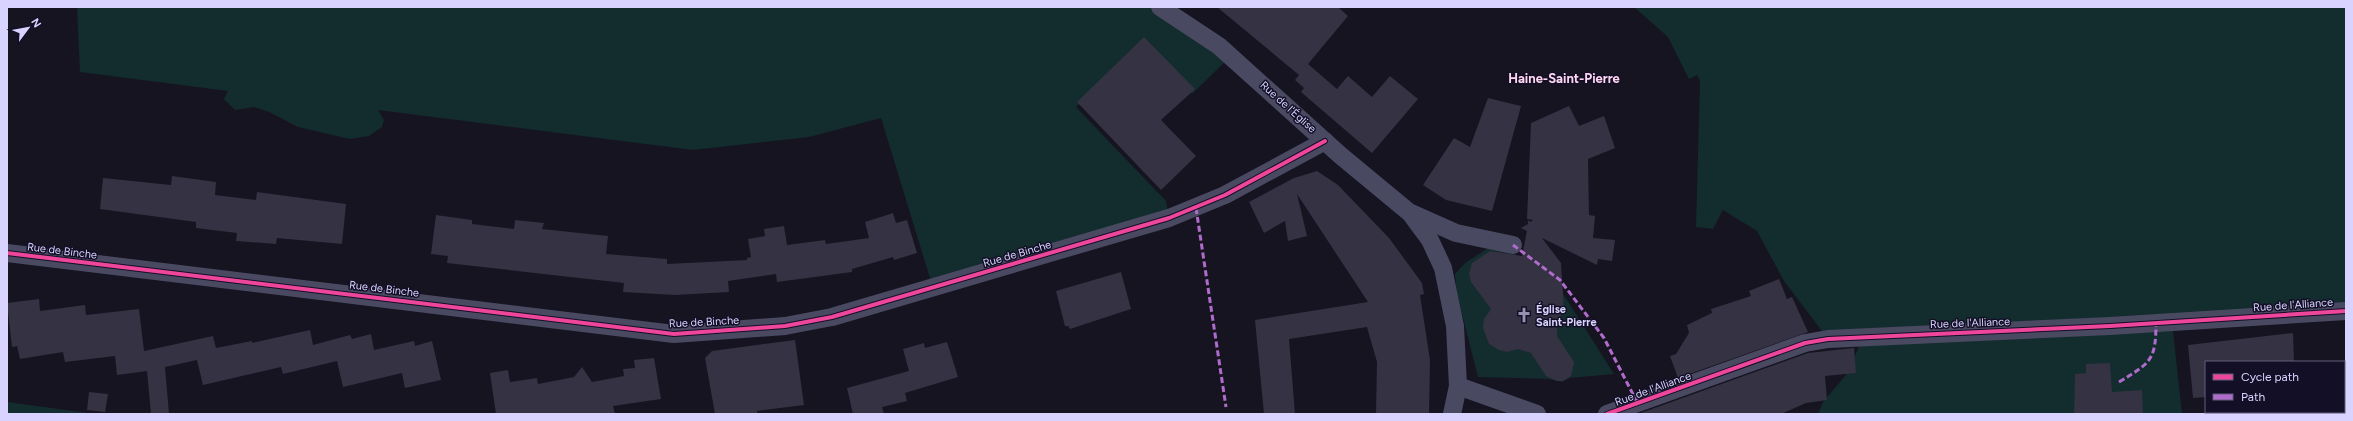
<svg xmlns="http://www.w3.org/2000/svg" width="2353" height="421" viewBox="0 0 2353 421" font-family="Figtree,sans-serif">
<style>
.green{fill:#132c2d}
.building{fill:#343243}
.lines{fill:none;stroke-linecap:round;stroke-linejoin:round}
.minor{stroke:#4a4962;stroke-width:18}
.quiet{stroke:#b06ccc;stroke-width:3;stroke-dasharray:6 3;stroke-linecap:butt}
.cycleway-casing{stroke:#130f26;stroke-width:6}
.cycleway{stroke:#ed469a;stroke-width:4}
.labels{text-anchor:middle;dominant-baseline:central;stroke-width:3;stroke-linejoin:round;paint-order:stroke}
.street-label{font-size:11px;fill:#d9d4ff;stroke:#130f26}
.poi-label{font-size:11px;font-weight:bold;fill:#d9d4ff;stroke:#130f26;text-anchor:start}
.quarter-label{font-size:13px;font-weight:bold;fill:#ffd6f0;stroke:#130f26}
</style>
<rect width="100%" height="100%" fill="#161421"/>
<g class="green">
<path d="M 77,7 L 1160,7 L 1231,56 L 1192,94 L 1143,43 L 1076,107 L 1166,201 L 1169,218 L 933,288 L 881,118 L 809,137 L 693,150 L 378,110 L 384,120 L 382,127 L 369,136 L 350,139 L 298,127 L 269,112 L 254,107 L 235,110 L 224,99 L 228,91 L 80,72 Z"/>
<path d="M 1634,7 L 2346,7 L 2346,311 L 2172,322 L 2182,414 L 1818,414 L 1823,402 L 1846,375 L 1864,336 L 1828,339 L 1784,281 L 1757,231 L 1723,210 L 1713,229 L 1696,227 L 1700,81 L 1697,75 L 1689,79 L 1668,37 Z"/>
<path d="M 1491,246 L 1512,252 L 1555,281 L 1614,374 L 1570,378 L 1562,382 L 1549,379 L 1478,377 L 1457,294 L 1455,274 L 1465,263 Z"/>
<path d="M 7,402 L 95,414 L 7,414 Z"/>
</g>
<g class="building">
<path d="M 1217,7 L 1338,7 L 1348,16 L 1308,64 L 1337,89 L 1348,76 L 1372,97 L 1390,76 L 1418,99 L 1372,153 L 1301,92 L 1304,88 L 1295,80 L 1299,75 Z"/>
<path d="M 1144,37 L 1195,89 L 1161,120 L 1196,156 L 1161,190 L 1077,102 Z"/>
<path d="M 1488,98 L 1521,106 L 1492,211 L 1446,200 L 1423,185 L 1454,138 L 1470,147 Z"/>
<path d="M 1569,106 L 1579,126 L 1604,116 L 1615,148 L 1588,159 L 1589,215 L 1595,216 L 1593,238 L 1615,240 L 1612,261 L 1598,259 L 1597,265 L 1542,238 L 1561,263 L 1564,310 L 1557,322 L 1557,336 L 1574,362 L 1571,376 L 1563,381 L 1557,381 L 1546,376 L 1531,353 L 1518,349 L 1507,352 L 1499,350 L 1489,344 L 1483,328 L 1484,319 L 1491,309 L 1471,282 L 1469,274 L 1472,263 L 1490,251 L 1522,256 L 1527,231 L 1521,228 L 1528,224 L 1528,220 L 1530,222 L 1533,220 L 1527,219 L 1531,123 Z"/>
<path d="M 1317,171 L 1338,185 L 1389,238 L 1422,283 L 1424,294 L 1420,295 L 1430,360 L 1429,414 L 1376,414 L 1377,362 L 1367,327 L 1289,339 L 1295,414 L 1264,414 L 1255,320 L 1368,302 L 1297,194 L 1307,236 L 1288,241 L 1285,221 L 1264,233 L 1249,202 L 1294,178 Z"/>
<path d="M 172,176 L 216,182 L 215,195 L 256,200 L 257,192 L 346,204 L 342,244 L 277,238 L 276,244 L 236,241 L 237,233 L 196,228 L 196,222 L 100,209 L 103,178 L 171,185 Z"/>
<path d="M 893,213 L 896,223 L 907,220 L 917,253 L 894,260 L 893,257 L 852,269 L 852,272 L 777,282 L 776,274 L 728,281 L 729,292 L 675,295 L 623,292 L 624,283 L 447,263 L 448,256 L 431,254 L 436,215 L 472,220 L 472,224 L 514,229 L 515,220 L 544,223 L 542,229 L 608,236 L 606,254 L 667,259 L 667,264 L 747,260 L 747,258 L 751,257 L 748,239 L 765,236 L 764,229 L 784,226 L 787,245 L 825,240 L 826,244 L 869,238 L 865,222 Z"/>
<path d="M 1121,272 L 1131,309 L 1070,329 L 1068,326 L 1065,326 L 1056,291 Z"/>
<path d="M 1779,279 L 1787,299 L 1792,297 L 1808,332 L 1678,378 L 1670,356 L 1676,354 L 1689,333 L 1687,325 L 1712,313 L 1711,309 L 1751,296 L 1749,291 Z"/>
<path d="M 39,299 L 40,311 L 85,305 L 86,315 L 139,309 L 144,351 L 213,336 L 216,348 L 252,341 L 252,343 L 310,330 L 313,345 L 350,335 L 352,339 L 371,334 L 374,350 L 414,341 L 415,346 L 432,341 L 441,380 L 405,388 L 402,373 L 343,387 L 337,361 L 283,374 L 281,367 L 203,385 L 197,360 L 165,367 L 169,414 L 151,414 L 147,371 L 117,375 L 115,356 L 65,362 L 63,352 L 20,359 L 17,346 L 12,347 L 7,303 Z"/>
<path d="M 2293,333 L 2294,362 L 2206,362 L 2206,397 L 2193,398 L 2188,345 Z"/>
<path d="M 795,340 L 804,405 L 757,411 L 757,414 L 715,414 L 705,358 L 712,351 Z"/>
<path d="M 947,342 L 958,377 L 905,393 L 907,401 L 882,407 L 884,414 L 853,414 L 847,388 L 909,371 L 903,349 L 924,343 L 925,348 Z"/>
<path d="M 1854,348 L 1856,373 L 1825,376 L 1827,400 L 1806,403 L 1781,414 L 1638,414 L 1808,353 Z"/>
<path d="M 654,358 L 661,399 L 613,406 L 615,414 L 496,414 L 490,373 L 508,370 L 510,382 L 537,378 L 538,384 L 574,377 L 582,367 L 592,382 L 624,376 L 623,369 L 635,368 L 634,360 Z"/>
<path d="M 2110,363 L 2112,392 L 2142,390 L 2143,414 L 2074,414 L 2075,374 L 2086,373 L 2086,364 Z"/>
<path d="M 89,392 L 108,394 L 105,412 L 87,410 Z"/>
</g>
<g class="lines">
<g class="minor">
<path d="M 1160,7 L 1219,46 L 1340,155 L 1410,213 L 1430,240 L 1443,268 L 1455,326 L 1458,386 L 1452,414"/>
<path d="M 1411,213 L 1456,233 L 1513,245"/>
<path d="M 7,253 L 674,334 L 785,326 L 832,317 L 1169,218 L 1225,195 L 1325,141"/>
<path d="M 1458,386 L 1537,414"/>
<path d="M 1607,414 L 1805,343 L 1828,339 L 2110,326 L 2346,311"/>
</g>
<g class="quiet">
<path d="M 1196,208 L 1226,407"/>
<path d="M 1513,245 L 1560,280 L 1604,338 L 1638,404"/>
<path d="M 2119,382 C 2150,363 2156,361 2156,323"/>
</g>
<defs>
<g id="cycleway">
<path d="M 7,253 L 674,334 L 785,326 L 832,317 L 1169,218 L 1225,195 L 1325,141"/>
<path d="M 1607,414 L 1805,343 L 1828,339 L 2110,326 L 2346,311"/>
</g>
</defs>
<use href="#cycleway" class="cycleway-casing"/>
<use href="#cycleway" class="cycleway"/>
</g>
<defs>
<symbol id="church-bare" viewBox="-9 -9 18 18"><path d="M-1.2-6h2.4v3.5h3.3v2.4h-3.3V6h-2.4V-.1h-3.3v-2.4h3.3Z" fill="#9591b1" stroke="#130f26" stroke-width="2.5" paint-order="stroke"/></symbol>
</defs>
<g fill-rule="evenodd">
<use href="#church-bare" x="1513" y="304" width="22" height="22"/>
</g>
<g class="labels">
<g class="street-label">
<text transform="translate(1288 107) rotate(42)">Rue de l'Église</text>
<text transform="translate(62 251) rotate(7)">Rue de Binche</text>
<text transform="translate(1017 254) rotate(-16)">Rue de Binche</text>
<text transform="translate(384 289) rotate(7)">Rue de Binche</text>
<text transform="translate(2293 305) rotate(-4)">Rue de l'Alliance</text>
<text transform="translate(704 322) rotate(-3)">Rue de Binche</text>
<text transform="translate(1970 323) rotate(-2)">Rue de l'Alliance</text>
<text transform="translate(1653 389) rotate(-20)">Rue de l'Alliance</text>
</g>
<g class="poi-label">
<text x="1536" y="309">Église<tspan x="1536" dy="13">Saint-Pierre</tspan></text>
</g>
<g class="quarter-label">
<text x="1564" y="78">Haine-Saint-Pierre</text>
</g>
</g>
<rect width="2353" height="421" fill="none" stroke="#d9d4ff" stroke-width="16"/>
<rect x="2205" y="361" width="140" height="52" fill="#130f26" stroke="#625e7d"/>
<rect x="2213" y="374" width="20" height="6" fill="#ed469a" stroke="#625e7d"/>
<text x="2241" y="381" font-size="12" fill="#d9d4ff">Cycle path</text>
<rect x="2213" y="394" width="20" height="6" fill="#b06ccc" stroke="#625e7d"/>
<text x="2241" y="401" font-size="12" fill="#d9d4ff">Path</text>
<g transform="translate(28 28) rotate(58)" stroke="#130f26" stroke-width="3" paint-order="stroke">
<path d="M0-3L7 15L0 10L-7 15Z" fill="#d9d4ff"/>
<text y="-6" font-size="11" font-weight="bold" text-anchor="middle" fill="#d9d4ff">N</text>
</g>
</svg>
